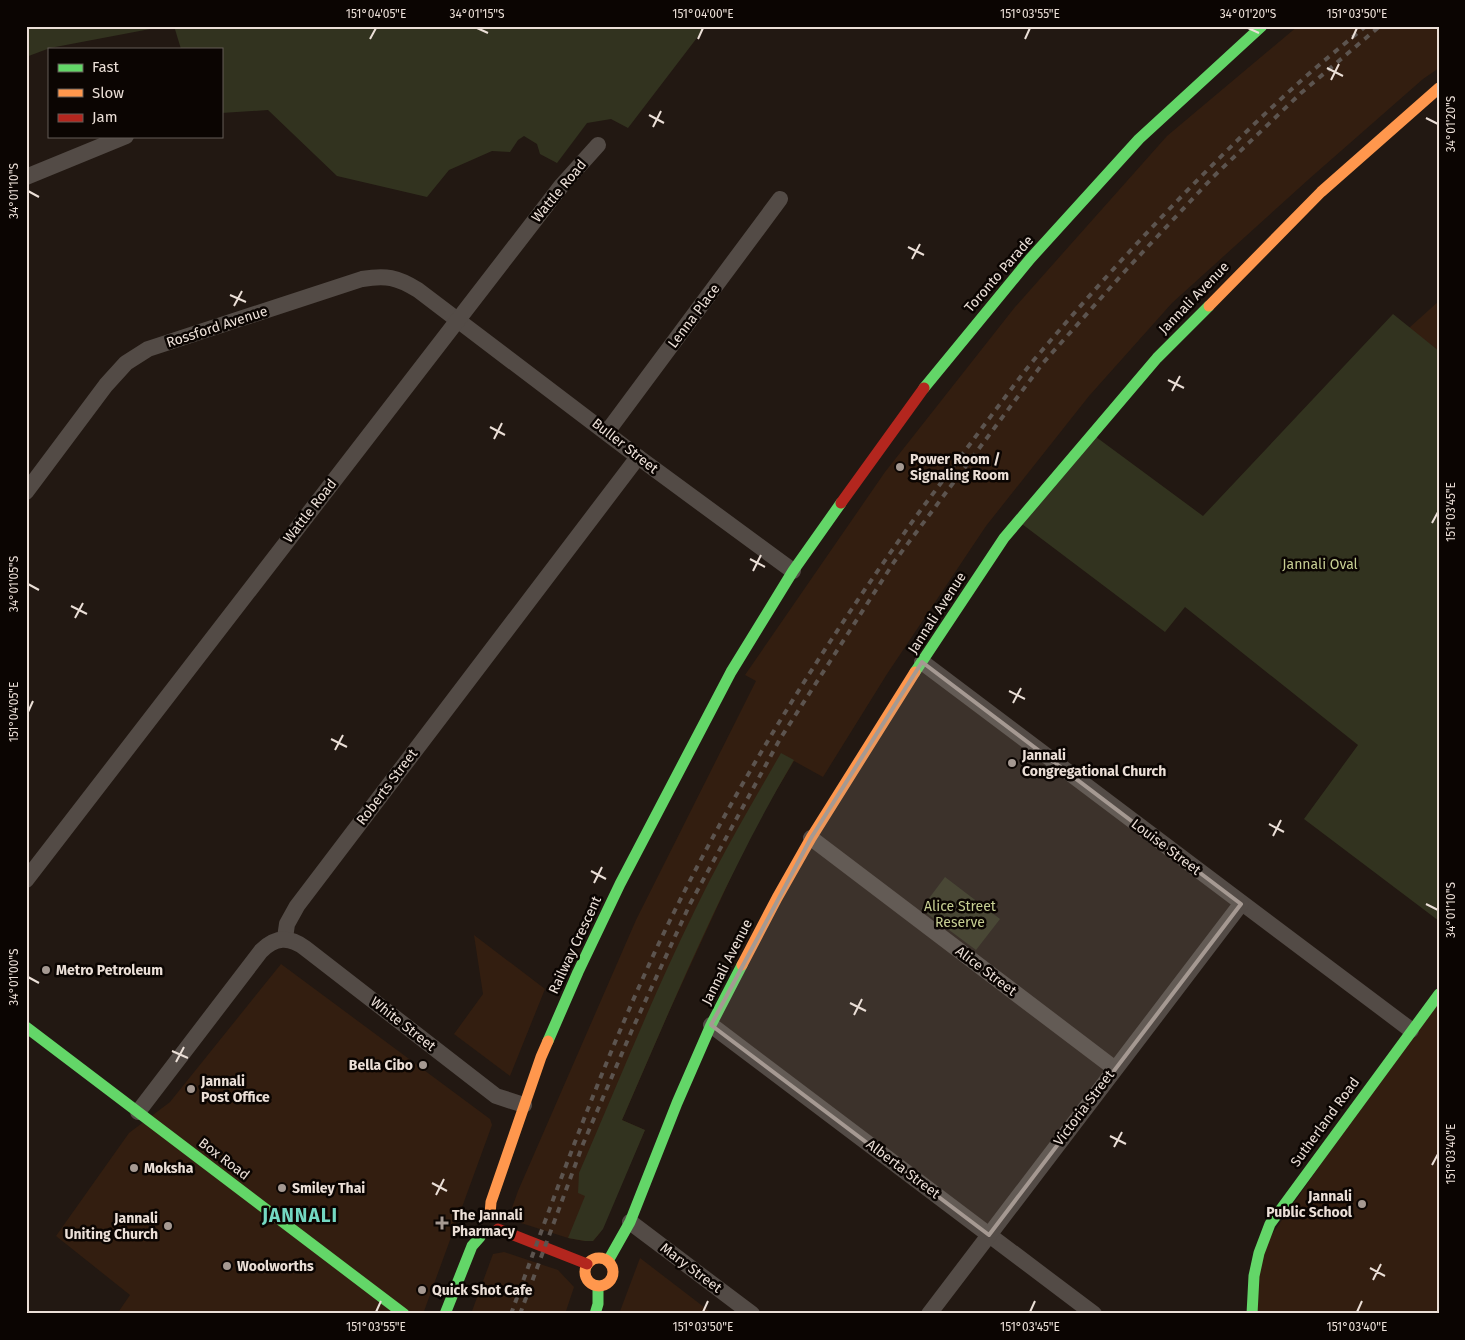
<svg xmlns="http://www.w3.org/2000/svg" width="1465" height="1340" viewBox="0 0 1465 1340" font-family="'Fira Sans',sans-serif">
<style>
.built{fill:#331e10}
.green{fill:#32331f}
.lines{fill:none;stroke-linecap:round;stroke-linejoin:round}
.street{stroke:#534b46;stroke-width:16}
.fast{stroke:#63d668;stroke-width:11}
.slow{stroke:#ff974d;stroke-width:11}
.jam{stroke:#b3261e;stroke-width:11}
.rail{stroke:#5c544f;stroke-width:4;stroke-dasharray:6 6;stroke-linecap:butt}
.marked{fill:#a59992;fill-opacity:0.2;stroke:#a59992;stroke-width:4;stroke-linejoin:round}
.ticks{fill:none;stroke:#ebdfd7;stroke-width:2}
.poi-dot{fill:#a59992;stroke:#0b0502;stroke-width:2}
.labels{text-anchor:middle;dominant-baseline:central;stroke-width:5;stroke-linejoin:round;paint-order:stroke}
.street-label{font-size:14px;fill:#ebdfd7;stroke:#0b0502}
.poi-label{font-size:14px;font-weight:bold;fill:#ebdfd7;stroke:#0b0502;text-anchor:start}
.park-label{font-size:14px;fill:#c7cf93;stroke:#0b0502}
.district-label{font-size:19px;font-weight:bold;letter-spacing:1px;fill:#74d8c2;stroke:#0b0502}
.neatline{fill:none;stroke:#ebdfd7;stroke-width:2}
.ticks-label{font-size:12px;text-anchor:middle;fill:#ebdfd7}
</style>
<rect width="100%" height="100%" fill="#221812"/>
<g class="built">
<path d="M 1298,26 L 1439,26 L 1439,68 L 1423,79 L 1309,179 L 1172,303 L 1089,396 L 986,526 L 887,674 L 823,777 L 794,761 L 767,806 L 743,851 L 668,1014 L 622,1120 L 645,1130 L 600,1233 L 593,1241 L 584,1241 L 568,1238 L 521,1223 L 512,1208 L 518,1191 L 636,920 L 756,681 L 745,675 L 885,472 L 1015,307 L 1167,136 Z"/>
<path d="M 1439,301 L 1439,351 L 1409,328 Z"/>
<path d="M 474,935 L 545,989 L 510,1076 L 454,1034 L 483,994 Z"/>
<path d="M 281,964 L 490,1119 L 492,1125 L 423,1314 L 117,1314 L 130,1295 L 56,1236 L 129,1133 L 170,1102 Z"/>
<path d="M 1439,994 L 1439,1314 L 1251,1314 L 1259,1253 Z"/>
<path d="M 504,1252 L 558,1270 L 574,1287 L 565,1314 L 471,1314 L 493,1254 Z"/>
<path d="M 640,1258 L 713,1314 L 619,1314 Z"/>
</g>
<g class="green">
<path d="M 26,26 L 166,26 L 50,48 L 26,57 Z"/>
<path d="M 174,26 L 706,26 L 628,128 L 611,119 L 587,123 L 557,163 L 540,154 L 537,144 L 524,136 L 518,140 L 510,152 L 492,151 L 449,170 L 427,197 L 337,176 L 268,110 L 221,113 L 221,49 L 181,49 Z"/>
<path d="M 1393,314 L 1439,351 L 1439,921 L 1304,819 L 1358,745 L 1185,607 L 1165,632 L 1018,521 L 1092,434 L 1203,516 Z"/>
<path d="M 781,753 L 794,760 C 726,875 675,998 622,1120 L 645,1130 L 603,1229 L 593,1241 L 585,1241 L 568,1238 L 585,1196 L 578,1193 L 579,1173 C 617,1086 652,997 694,912 C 720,858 751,805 781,753 Z"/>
<path d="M 945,877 L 1000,919 L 976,950 L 921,909 Z"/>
</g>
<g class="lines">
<g class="street">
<path d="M 26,177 L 126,136"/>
<path d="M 607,432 L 780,199"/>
<path d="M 26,492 L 106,385 L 126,363 L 148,349 L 362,279 C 386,275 397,277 418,290 L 638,457 L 793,571"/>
<path d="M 922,662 L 1411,1030"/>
<path d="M 811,838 L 1114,1068"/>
<path d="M 26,880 L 562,185 L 598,145"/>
<path d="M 285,938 L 287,924 L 297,906 L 638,457"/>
<path d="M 711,1025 L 1094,1314"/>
<path d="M 138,1112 L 261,951 C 275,937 289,936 305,948 L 496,1096 L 524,1105"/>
<path d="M 630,1222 L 752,1314"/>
<path d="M 929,1314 L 1241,904"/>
</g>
<g class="fast">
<path d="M 924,388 L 1030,259 L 1139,139 L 1262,26"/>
<path d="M 915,672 L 1004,538 L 1157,358 L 1209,306"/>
<path d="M 26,1027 L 404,1314"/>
<path d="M 548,1041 L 578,972 L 620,884 L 731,672 L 793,571 L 841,503"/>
<path d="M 608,1261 L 630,1222 L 677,1103 L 711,1025 L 742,965"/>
<path d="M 445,1314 L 472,1246 L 480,1237"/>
<path d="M 595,1314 L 598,1304 L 598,1286"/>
<path d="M 1252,1314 L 1254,1276 L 1259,1253 L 1270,1224 L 1439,994"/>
</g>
<g class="slow">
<path d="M 1209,306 L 1321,192 L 1439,88"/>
<path d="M 742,965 L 777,898 L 811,838 L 915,672"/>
<path d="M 490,1214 L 491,1202 L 541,1057 L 548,1041"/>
<circle cx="599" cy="1272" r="14"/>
</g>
<g class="jam">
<path d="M 841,503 L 924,388"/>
<path d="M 498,1229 L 587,1264"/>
</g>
<g class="rail">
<path d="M 511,1314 C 557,1188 603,1062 660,941 C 732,790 822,647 920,511 C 947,475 973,440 1000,404 C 1013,387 1025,370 1039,354 C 1118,261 1203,170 1294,87 C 1317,66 1342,46 1366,26"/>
<path d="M 520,1314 L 583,1144 L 632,1030 L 690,904 L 780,739 L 894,562 L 1043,363 L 1126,270 L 1213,177 L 1301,93 L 1380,26"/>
</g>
</g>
<path class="marked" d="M 922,662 L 1241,904 L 989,1235 L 711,1025 L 811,838 Z"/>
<path class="ticks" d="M 477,28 L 488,33M 1248,28 L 1259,33M 370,39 L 376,28M 698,39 L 703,28M 1025,39 L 1030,28M 1352,39 L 1357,28M 1327,68 L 1343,76M 1331,80 L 1339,64M 649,115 L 664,123M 1426,118 L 1438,124M 653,127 L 661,111M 28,191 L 39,197M 908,247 L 924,255M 912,259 L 920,244M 230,295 L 246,302M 234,306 L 242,291M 1168,380 L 1184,388M 1172,391 L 1180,376M 490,427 L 505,435M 494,439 L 502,423M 1432,523 L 1438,512M 750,559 L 765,567M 753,571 L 761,555M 28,584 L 39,590M 71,606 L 87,614M 75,618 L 83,603M 1009,691 L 1025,699M 1013,703 L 1021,688M 28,712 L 33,701M 331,739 L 347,747M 335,750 L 343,735M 1269,824 L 1284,832M 1273,836 L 1281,820M 591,871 L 606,879M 594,883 L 602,867M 1426,904 L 1438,910M 28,977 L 39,983M 850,1003 L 866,1011M 854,1015 L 862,999M 172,1051 L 188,1058M 176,1062 L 184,1047M 1110,1136 L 1126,1144M 1114,1147 L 1122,1132M 1432,1165 L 1438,1154M 432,1183 L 447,1191M 436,1195 L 444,1179M 1370,1268 L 1385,1276M 1373,1280 L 1381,1264M 376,1312 L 381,1301M 703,1312 L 708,1301M 1030,1312 L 1035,1301M 1357,1312 L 1362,1301"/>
<g class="poi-dot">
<circle cx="900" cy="467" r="5"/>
<circle cx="1012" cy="763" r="5"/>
<circle cx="46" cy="970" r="5"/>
<circle cx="423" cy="1065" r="5"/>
<circle cx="191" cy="1089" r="5"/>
<circle cx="134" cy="1168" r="5"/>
<circle cx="282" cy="1188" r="5"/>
<circle cx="1362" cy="1204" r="5"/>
<path d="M439.5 1215.5h5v5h5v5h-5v5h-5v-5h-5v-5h5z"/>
<circle cx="168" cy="1226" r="5"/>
<circle cx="227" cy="1266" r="5"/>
<circle cx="422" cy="1290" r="5"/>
</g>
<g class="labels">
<g class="street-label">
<text transform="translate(559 191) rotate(-50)">Wattle Road</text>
<text transform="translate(999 274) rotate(-49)">Toronto Parade</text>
<text transform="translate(1194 298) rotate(-46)">Jannali Avenue</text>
<text transform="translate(694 316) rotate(-53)">Lenna Place</text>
<text transform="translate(217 327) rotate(-18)">Rossford Avenue</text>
<text transform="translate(625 446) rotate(38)">Buller Street</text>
<text transform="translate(310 511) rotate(-52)">Wattle Road</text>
<text transform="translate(937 613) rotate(-57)">Jannali Avenue</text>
<text transform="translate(387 787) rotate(-53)">Roberts Street</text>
<text transform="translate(1166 847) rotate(37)">Louise Street</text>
<text transform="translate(575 945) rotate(-65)">Railway Crescent</text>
<text transform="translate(727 962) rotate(-63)">Jannali Avenue</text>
<text transform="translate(986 971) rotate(37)">Alice Street</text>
<text transform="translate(403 1024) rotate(38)">White Street</text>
<text transform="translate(1084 1108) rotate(-53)">Victoria Street</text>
<text transform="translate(1325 1122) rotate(-54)">Sutherland Road</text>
<text transform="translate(224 1159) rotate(37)">Box Road</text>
<text transform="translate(903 1169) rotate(37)">Alberta Street</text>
<text transform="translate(691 1268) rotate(37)">Mary Street</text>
</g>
<g class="poi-label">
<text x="910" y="459">Power Room /<tspan x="910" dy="16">Signaling Room</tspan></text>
<text x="1022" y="755">Jannali<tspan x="1022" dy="16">Congregational Church</tspan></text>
<text x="56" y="970">Metro Petroleum</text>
<text x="413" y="1065" text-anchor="end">Bella Cibo</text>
<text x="201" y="1081">Jannali<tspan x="201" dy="16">Post Office</tspan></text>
<text x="144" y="1168">Moksha</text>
<text x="292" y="1188">Smiley Thai</text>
<text x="1352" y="1196" text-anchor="end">Jannali<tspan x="1352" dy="16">Public School</tspan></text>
<text x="452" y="1215">The Jannali<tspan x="452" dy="16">Pharmacy</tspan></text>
<text x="158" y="1218" text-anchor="end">Jannali<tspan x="158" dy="16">Uniting Church</tspan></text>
<text x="237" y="1266">Woolworths</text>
<text x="432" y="1290">Quick Shot Cafe</text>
</g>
<g class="park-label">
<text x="1320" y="564">Jannali Oval</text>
<text x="960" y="906">Alice Street<tspan x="960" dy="16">Reserve</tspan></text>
</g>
<g class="district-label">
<text x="300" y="1215">JANNALI</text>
</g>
</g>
<rect width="1465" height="1340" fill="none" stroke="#0b0502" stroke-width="55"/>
<rect x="48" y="48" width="175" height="90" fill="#0b0502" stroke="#655c57"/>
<rect x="58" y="64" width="25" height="8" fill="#63d668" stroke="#655c57"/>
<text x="92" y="72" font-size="15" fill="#ebdfd7">Fast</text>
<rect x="58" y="89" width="25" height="8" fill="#ff974d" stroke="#655c57"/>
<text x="92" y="98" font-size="15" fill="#ebdfd7">Slow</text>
<rect x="58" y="114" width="25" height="8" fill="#b3261e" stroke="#655c57"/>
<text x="92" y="122" font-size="15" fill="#ebdfd7">Jam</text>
<rect x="28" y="28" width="1410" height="1284" class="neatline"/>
<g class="ticks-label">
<text x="376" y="18">151°04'05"E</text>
<text x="477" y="18">34°01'15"S</text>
<text x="703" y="18">151°04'00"E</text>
<text x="1030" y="18">151°03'55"E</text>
<text x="1248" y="18">34°01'20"S</text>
<text x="1357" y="18">151°03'50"E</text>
<text transform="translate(1451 124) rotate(-90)" y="4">34°01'20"S</text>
<text transform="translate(14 191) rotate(-90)" y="4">34°01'10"S</text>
<text transform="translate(1451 512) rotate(-90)" y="4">151°03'45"E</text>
<text transform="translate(14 584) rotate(-90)" y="4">34°01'05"S</text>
<text transform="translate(14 712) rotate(-90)" y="4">151°04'05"E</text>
<text transform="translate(1451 910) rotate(-90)" y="4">34°01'10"S</text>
<text transform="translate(14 977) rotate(-90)" y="4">34°01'00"S</text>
<text transform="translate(1451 1154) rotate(-90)" y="4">151°03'40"E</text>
<text x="376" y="1331">151°03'55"E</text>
<text x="703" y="1331">151°03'50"E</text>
<text x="1030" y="1331">151°03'45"E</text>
<text x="1357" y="1331">151°03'40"E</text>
</g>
</svg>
